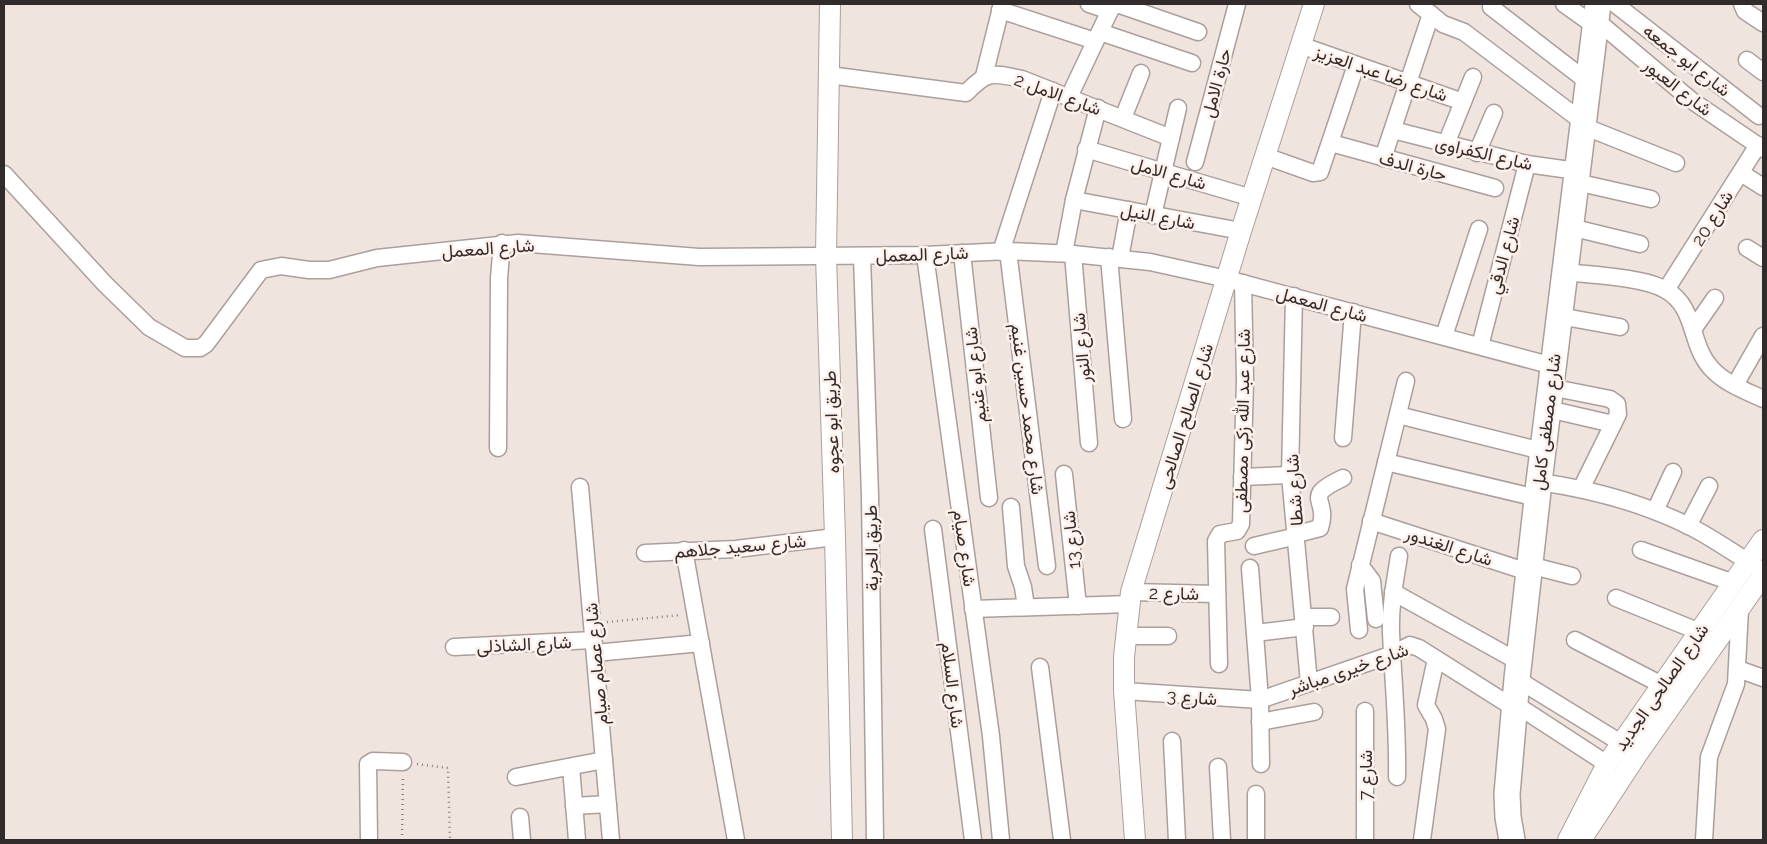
<svg xmlns="http://www.w3.org/2000/svg" width="1767" height="844" viewBox="0 0 1767 844" font-family="Raleway,Vazirmatn,sans-serif">
<style>
.lines{fill:none;stroke-linecap:round;stroke-linejoin:round}
.minor-casing{stroke:#ab9f9b;stroke-width:19}
.tertiary-casing{stroke:#ab9f9b;stroke-width:22}
.primary-casing{stroke:#ab9f9b;stroke-width:28}
.path{stroke:#8a817e;stroke-width:2.5;stroke-dasharray:1 4;stroke-linecap:butt}
.minor{stroke:#fff;stroke-width:16}
.tertiary{stroke:#fff;stroke-width:20}
.primary{stroke:#fff;stroke-width:25}
.labels{text-anchor:middle;dominant-baseline:central;stroke-width:5;stroke-linejoin:round;paint-order:stroke}
.street-label{font-size:18px;fill:#312c2b;stroke:#fef1ec}
</style>
<rect width="100%" height="100%" fill="#f0e4df"/>
<g class="lines">
<defs>
<g id="minor">
<path d="M 1089,4 L 1110,11"/>
<path d="M 1117,4 L 1198,32"/>
<path d="M 1418,4 L 1443,24 L 1464,32 L 1583,122"/>
<path d="M 1564,4 L 1595,26"/>
<path d="M 1615,4 L 1759,116"/>
<path d="M 1742,4 L 1745,11 L 1763,23"/>
<path d="M 1491,7 L 1588,82"/>
<path d="M 1000,10 L 1095,41"/>
<path d="M 1596,20 L 1691,100 L 1763,149"/>
<path d="M 1100,32 L 1192,63"/>
<path d="M 1300,45 L 1463,102"/>
<path d="M 1747,60 L 1763,72"/>
<path d="M 829,75 L 966,93 C 988,70 992,73 1022,79 L 1171,138"/>
<path d="M 984,76 L 1002,4"/>
<path d="M 1069,97 L 1113,4"/>
<path d="M 1123,118 L 1141,73"/>
<path d="M 1583,126 L 1676,163"/>
<path d="M 1393,130 L 1527,164 L 1577,171"/>
<path d="M 1331,143 L 1495,188"/>
<path d="M 1446,144 L 1473,77"/>
<path d="M 1086,149 L 1252,198"/>
<path d="M 1477,153 L 1494,113"/>
<path d="M 1265,156 L 1313,173 L 1320,172 L 1356,65"/>
<path d="M 1383,158 L 1431,14"/>
<path d="M 1195,162 L 1237,4"/>
<path d="M 1741,173 L 1763,187"/>
<path d="M 4,174 L 105,284 L 149,327 L 185,348 L 200,348 L 206,344 L 261,270 L 281,266 L 309,270 L 329,270 L 377,258 L 518,243 L 699,257 L 925,255 L 1008,251 L 1073,254 L 1150,262 L 1227,279 L 1553,366"/>
<path d="M 1576,182 L 1651,199"/>
<path d="M 1074,200 L 1241,231"/>
<path d="M 1153,215 L 1178,108"/>
<path d="M 1570,227 L 1640,244"/>
<path d="M 1747,248 L 1763,258"/>
<path d="M 1008,251 L 1047,566"/>
<path d="M 1001,252 L 1053,91"/>
<path d="M 962,253 L 989,498"/>
<path d="M 1064,253 L 1074,200 L 1098,108"/>
<path d="M 1073,254 L 1089,443"/>
<path d="M 925,255 L 991,736 L 1001,840"/>
<path d="M 862,256 L 870,496 L 875,840"/>
<path d="M 1109,257 L 1123,419"/>
<path d="M 1120,258 L 1129,210"/>
<path d="M 1565,272 C 1592,275 1644,277 1666,290 C 1697,308 1689,344 1711,368 C 1724,383 1746,391 1763,399"/>
<path d="M 1666,290 L 1758,145"/>
<path d="M 1294,296 L 1290,475 L 1309,683"/>
<path d="M 1559,316 L 1620,327"/>
<path d="M 1694,328 L 1715,298"/>
<path d="M 1444,336 L 1479,229"/>
<path d="M 1480,346 L 1527,164"/>
<path d="M 1735,385 L 1763,336"/>
<path d="M 1550,387 L 1610,399 L 1617,404 L 1618,414 L 1581,489"/>
<path d="M 1548,409 L 1613,424"/>
<path d="M 1398,415 L 1542,451"/>
<path d="M 1343,438 L 1353,312"/>
<path d="M 498,448 L 499,278 L 502,243"/>
<path d="M 1386,462 L 1537,498"/>
<path d="M 1064,474 L 1078,606"/>
<path d="M 1242,477 L 1290,475"/>
<path d="M 1539,482 C 1590,489 1642,503 1689,526 C 1713,538 1735,554 1758,568"/>
<path d="M 580,487 L 611,840"/>
<path d="M 1011,507 L 1016,566 L 1023,587 L 1026,607"/>
<path d="M 1655,511 L 1673,472"/>
<path d="M 1371,521 L 1528,572"/>
<path d="M 1688,526 L 1709,486"/>
<path d="M 933,529 L 973,840"/>
<path d="M 1297,534 L 1320,528 C 1330,498 1300,498 1343,478"/>
<path d="M 1254,546 L 1297,536"/>
<path d="M 684,550 L 736,840"/>
<path d="M 1641,550 L 1734,583"/>
<path d="M 645,553 L 736,549 L 835,537"/>
<path d="M 1360,565 L 1372,581 L 1376,619"/>
<path d="M 1529,565 L 1572,576"/>
<path d="M 1250,568 L 1260,700 L 1261,764"/>
<path d="M 1131,592 L 1217,594"/>
<path d="M 1393,592 L 1519,662"/>
<path d="M 1616,598 L 1700,632"/>
<path d="M 973,609 L 1130,604"/>
<path d="M 1304,617 L 1331,617"/>
<path d="M 1359,630 L 1355,589 L 1406,381"/>
<path d="M 1255,633 L 1305,627"/>
<path d="M 1125,636 L 1168,636"/>
<path d="M 1575,640 L 1662,685"/>
<path d="M 454,647 L 593,640"/>
<path d="M 595,653 L 701,643"/>
<path d="M 1219,664 L 1216,541 L 1220,534 L 1237,531 L 1241,524 L 1245,381 L 1243,283"/>
<path d="M 1040,667 L 1062,840"/>
<path d="M 1738,669 L 1763,678"/>
<path d="M 1517,679 L 1621,743"/>
<path d="M 1124,691 L 1260,700 L 1393,654 L 1410,645 L 1419,648 L 1514,708"/>
<path d="M 1515,704 L 1607,764"/>
<path d="M 1365,711 L 1365,840"/>
<path d="M 1260,722 L 1314,712"/>
<path d="M 1172,741 L 1177,840"/>
<path d="M 571,767 L 577,840"/>
<path d="M 1218,767 L 1222,840"/>
<path d="M 516,777 L 604,760"/>
<path d="M 1397,777 C 1398,727 1393,681 1391,632 C 1390,607 1395,581 1399,556"/>
<path d="M 1256,794 L 1256,840"/>
<path d="M 574,806 L 608,804"/>
<path d="M 520,817 L 522,840"/>
<path d="M 369,840 L 368,764 L 373,761 L 403,762"/>
<path d="M 1422,840 L 1437,729 L 1434,719 L 1426,705 L 1436,659"/>
<path d="M 1704,840 L 1709,757 L 1736,684 L 1740,609"/>
</g>
<g id="tertiary">
<path d="M 830,4 L 826,256 L 835,537 L 842,840"/>
<path d="M 1135,840 L 1124,691 L 1124,657 L 1131,592 L 1241,231 L 1314,4"/>
<path d="M 1568,840 L 1607,764 L 1763,540"/>
<path d="M 1581,840 L 1636,756 L 1763,575"/>
</g>
<path id="primary" d="M 1512,840 L 1508,817 L 1507,794 L 1517,679 L 1539,482 L 1598,4"/>
</defs>
<use href="#minor" class="minor-casing"/>
<use href="#tertiary" class="tertiary-casing"/>
<use href="#primary" class="primary-casing"/>
<g class="path">
<path d="M 607,622 L 681,615"/>
<path d="M 417,764 L 448,768 L 450,840"/>
<path d="M 402,840 L 403,776"/>
</g>
<use href="#minor" class="minor"/>
<use href="#tertiary" class="tertiary"/>
<use href="#primary" class="primary"/>
</g>
<g class="labels">
<g class="street-label">
<text transform="translate(1687 60) rotate(38)">شارع ابو جمعه</text>
<text transform="translate(1381 73) rotate(19)">شارع رضا عبد العزيز</text>
<text transform="translate(1216 83) rotate(-75)">حارة الامل</text>
<text transform="translate(1678 87) rotate(38)">شارع العبور</text>
<text transform="translate(1058 94) rotate(20)">شارع الامل 2</text>
<text transform="translate(1484 153) rotate(13)">شارع الكفراوى</text>
<text transform="translate(1413 166) rotate(15)">حارة الدف</text>
<text transform="translate(1169 173) rotate(16)">شارع الامل</text>
<text transform="translate(1158 216) rotate(11)">شارع النيل</text>
<text transform="translate(1712 218) rotate(-58)">شارع 20</text>
<text transform="translate(488 248) rotate(-4)">شارع المعمل</text>
<text transform="translate(922 254) rotate(-2)">شارع المعمل</text>
<text transform="translate(1503 255) rotate(-75)">شارع الدقي</text>
<text transform="translate(1322 304) rotate(15)">شارع المعمل</text>
<text transform="translate(1081 348) rotate(-95)">شارع النور</text>
<text transform="translate(975 375) rotate(-96)">شارع ابو غنيم</text>
<text transform="translate(1028 409) rotate(83)">شارع محمد حسين غنيم</text>
<text transform="translate(1185 416) rotate(-73)">شارع الصالح الصالحى</text>
<text transform="translate(1242 421) rotate(-89)">شارع عبد الله زكى مصطفى</text>
<text transform="translate(831 422) rotate(-92)">طريق ابو عجوه</text>
<text transform="translate(1546 422) rotate(-83)">شارع مصطفى كامل</text>
<text transform="translate(1294 490) rotate(-94)">شارع شطا</text>
<text transform="translate(1071 540) rotate(-96)">شارع 13</text>
<text transform="translate(740 546) rotate(-5)">شارع سعيد جلاهم</text>
<text transform="translate(1449 546) rotate(18)">شارع الغندور</text>
<text transform="translate(871 548) rotate(-91)">طريق الحرية</text>
<text transform="translate(965 548) rotate(82)">شارع صيام</text>
<text transform="translate(1174 593) rotate(1)">شارع 2</text>
<text transform="translate(524 644) rotate(-3)">شارع الشاذلى</text>
<text transform="translate(596 664) rotate(-95)">شارع عصام صيام</text>
<text transform="translate(1348 669) rotate(-19)">شارع خيرى مباشر</text>
<text transform="translate(953 685) rotate(83)">شارع السلام</text>
<text transform="translate(1661 687) rotate(-55)">شارع الصالحى الجديد</text>
<text transform="translate(1192 697) rotate(4)">شارع 3</text>
<text transform="translate(1365 775) rotate(-90)">شارع 7</text>
</g>
</g>
<rect width="1767" height="844" fill="none" stroke="#312c2b" stroke-width="10"/>
</svg>
